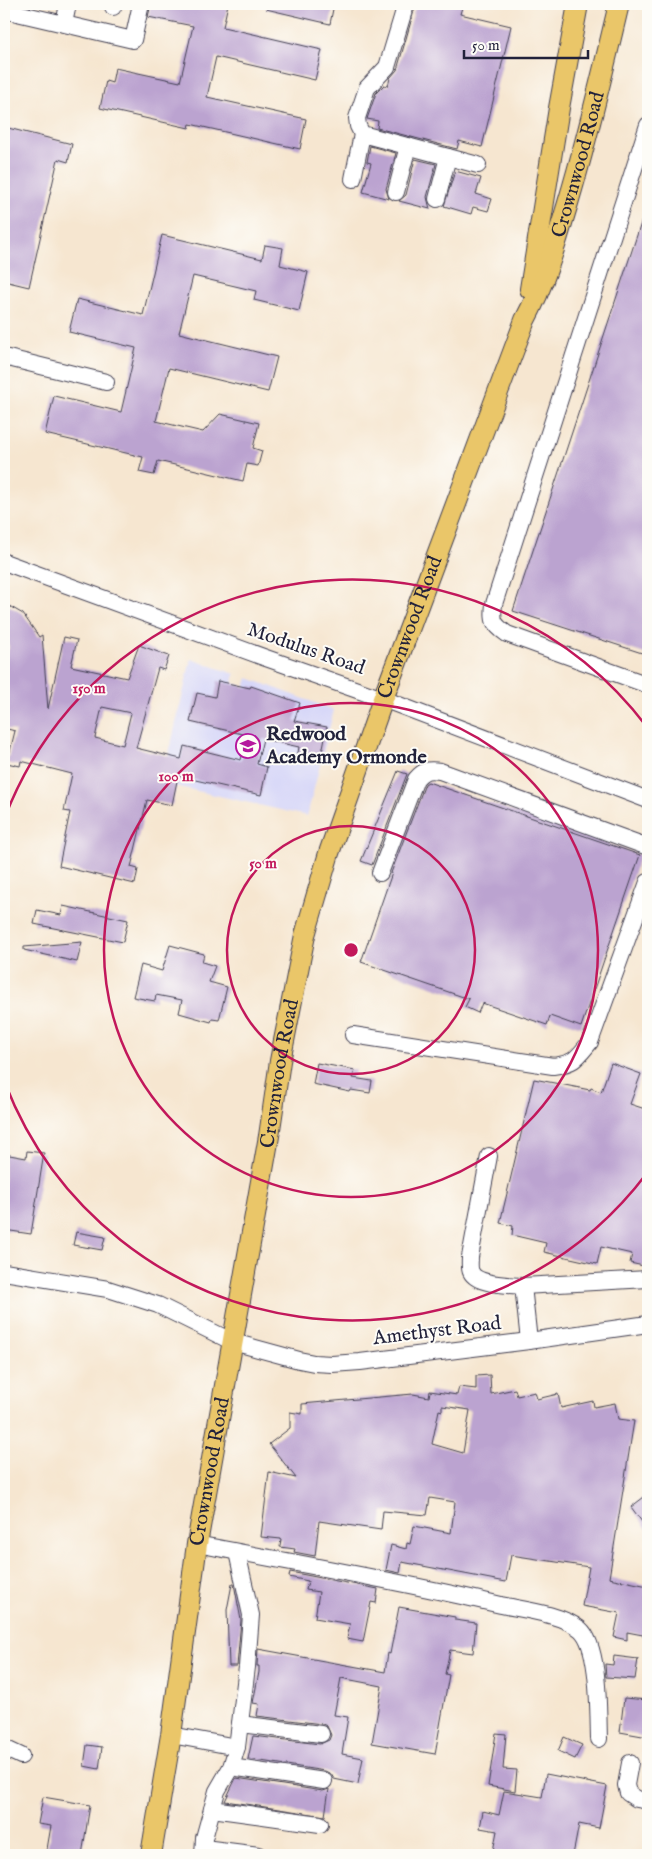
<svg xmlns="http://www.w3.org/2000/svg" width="652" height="1859" viewBox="0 0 652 1859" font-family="'IM FELL English',serif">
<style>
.built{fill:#d7d7f8}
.building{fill:#bba3d0;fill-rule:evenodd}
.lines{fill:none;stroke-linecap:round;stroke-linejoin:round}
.minor-casing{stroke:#423f51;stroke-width:18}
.major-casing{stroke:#423f51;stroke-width:22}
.minor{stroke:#fff;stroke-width:16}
.major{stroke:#eac669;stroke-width:20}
.ring{fill:none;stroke:#c2185b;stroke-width:2.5}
.labels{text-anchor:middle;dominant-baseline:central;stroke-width:4;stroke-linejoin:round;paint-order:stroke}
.street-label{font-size:20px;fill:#22223b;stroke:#fdfcf7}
.poi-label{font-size:20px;font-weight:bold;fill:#22223b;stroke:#fdfcf7;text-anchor:start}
.centre{fill:#c2185b;stroke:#fdfcf7;stroke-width:2.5}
.ring-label{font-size:15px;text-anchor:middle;font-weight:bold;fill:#c2185b;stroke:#fdfcf7;stroke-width:4;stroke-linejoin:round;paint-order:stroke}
</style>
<rect width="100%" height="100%" fill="#fdfcf7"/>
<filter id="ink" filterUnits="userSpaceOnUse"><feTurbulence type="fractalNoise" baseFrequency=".02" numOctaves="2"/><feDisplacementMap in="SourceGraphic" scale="10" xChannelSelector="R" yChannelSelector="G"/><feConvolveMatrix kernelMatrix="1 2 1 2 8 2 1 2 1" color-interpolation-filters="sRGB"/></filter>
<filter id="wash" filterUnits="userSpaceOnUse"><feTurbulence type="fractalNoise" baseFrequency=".0096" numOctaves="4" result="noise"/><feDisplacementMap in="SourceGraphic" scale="20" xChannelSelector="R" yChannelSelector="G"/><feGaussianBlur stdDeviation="1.12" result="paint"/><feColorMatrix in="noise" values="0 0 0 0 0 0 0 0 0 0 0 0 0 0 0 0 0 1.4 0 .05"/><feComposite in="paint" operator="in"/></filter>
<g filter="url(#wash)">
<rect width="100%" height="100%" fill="#f6e6d0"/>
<path class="built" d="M 191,659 L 235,674 L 233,683 L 245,687 L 248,678 L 334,710 L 307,816 L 162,783 Z"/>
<g id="blocks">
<g class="building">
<path d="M 151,4 L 228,4 L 223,27 L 322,50 L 315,80 L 216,57 L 207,97 L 306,119 L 300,149 L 190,124 L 189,128 L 100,108 L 106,81 L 112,83 L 115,68 L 180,82 L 193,26 L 148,17 Z"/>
<path d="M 266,4 L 334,4 L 330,24 L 266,9 Z"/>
<path d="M 416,4 L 463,4 L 460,14 L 511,26 L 482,147 L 459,141 L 457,149 L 377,128 L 378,121 L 367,119 L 376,93 L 384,85 L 388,86 L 390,78 L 397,70 Z"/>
<path d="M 4,127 L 72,144 L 68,162 L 58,159 L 29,287 L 4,281 Z"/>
<path d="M 370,146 L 396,153 L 386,189 L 389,199 L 363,192 L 371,163 L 367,162 Z"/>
<path d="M 415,159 L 436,164 L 427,197 L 430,209 L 399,201 L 406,195 Z"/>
<path d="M 455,171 L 481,178 L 476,194 L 492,199 L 488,211 L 473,207 L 471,214 L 444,206 Z"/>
<path d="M 646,208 L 648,208 L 648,655 L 513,611 Z"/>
<path d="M 162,235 L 262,259 L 265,245 L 283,248 L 280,265 L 308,272 L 299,311 L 254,300 L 256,291 L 193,276 L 179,333 L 277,357 L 268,392 L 169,368 L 156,421 L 203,432 L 220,414 L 259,423 L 253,448 L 262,451 L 258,466 L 247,464 L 243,481 L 158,461 L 154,475 L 139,472 L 143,457 L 45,434 L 54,396 L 121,412 L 136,348 L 69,332 L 77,299 L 143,315 Z"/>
<path d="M 4,603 L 23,614 L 39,637 L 42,635 L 48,709 L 64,637 L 77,640 L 71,666 L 127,678 L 139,645 L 169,656 L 164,670 L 158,668 L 136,748 L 181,759 L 184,746 L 241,760 L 247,735 L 190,722 L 197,693 L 215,697 L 218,681 L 250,688 L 251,686 L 300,703 L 294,721 L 327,727 L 320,763 L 297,758 L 299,747 L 263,739 L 257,764 L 267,767 L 261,795 L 178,776 L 172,805 L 147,800 L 131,867 L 138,869 L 135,884 L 59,866 L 70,812 L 64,811 L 72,774 L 21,761 L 20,766 L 7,763 L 15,731 L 4,728 L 4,662 L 9,647 L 4,635 ZM 102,707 L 131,713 L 123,745 L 95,738 Z"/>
<path d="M 398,771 L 407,774 L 372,865 L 361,861 Z"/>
<path d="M 428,782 L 640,855 L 581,1027 L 550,1016 L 547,1025 L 482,1003 L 478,1013 L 465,1007 L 469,999 L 361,962 L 392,873 L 391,873 L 425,784 Z"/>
<path d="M 63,906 L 128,920 L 123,942 L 34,924 L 37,910 L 61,915 Z"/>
<path d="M 82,942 L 77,962 L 24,950 L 24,947 Z"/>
<path d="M 170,945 L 204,954 L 202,962 L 215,966 L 209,982 L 227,987 L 219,1020 L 212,1019 L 211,1022 L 179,1013 L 182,1000 L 156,995 L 155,1001 L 133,997 L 141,965 L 162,971 Z"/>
<path d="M 317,1063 L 355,1070 L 353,1078 L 372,1081 L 370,1093 L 351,1090 L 350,1092 L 313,1084 Z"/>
<path d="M 611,1063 L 641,1074 L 630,1104 L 648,1110 L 648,1267 L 630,1263 L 632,1254 L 601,1247 L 597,1264 L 544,1252 L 546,1243 L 512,1235 L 513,1226 L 500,1223 L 534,1079 L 590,1090 L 591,1088 L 601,1092 Z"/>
<path d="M 27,1151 L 44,1153 L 31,1234 L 4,1230 L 4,1154 L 26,1158 Z"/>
<path d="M 76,1232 L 105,1237 L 102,1250 L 73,1245 Z"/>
<path d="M 490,1375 L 491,1394 L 515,1389 L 517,1396 L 535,1392 L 537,1399 L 558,1394 L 561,1408 L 593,1401 L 594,1407 L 615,1403 L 618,1419 L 634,1421 L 609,1578 L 648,1586 L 648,1636 L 627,1632 L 627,1640 L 614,1637 L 619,1613 L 582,1606 L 589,1567 L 511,1555 L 506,1582 L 402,1562 L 400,1573 L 386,1570 L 391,1545 L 406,1549 L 407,1543 L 410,1544 L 414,1526 L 451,1533 L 455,1502 L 430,1498 L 427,1515 L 383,1511 L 381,1530 L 319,1521 L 315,1556 L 294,1552 L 295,1549 L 280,1547 L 281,1539 L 261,1537 L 269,1472 L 296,1478 L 269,1444 L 290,1428 L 290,1412 L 302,1414 L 302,1404 L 413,1394 L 429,1397 L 430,1391 L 457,1395 L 459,1387 L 476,1389 L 476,1376 ZM 442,1406 L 470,1410 L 463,1453 L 432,1444 L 439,1410 L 442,1411 Z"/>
<path d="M 648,1494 L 648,1530 L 631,1507 Z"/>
<path d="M 290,1572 L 378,1589 L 376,1603 L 371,1602 L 363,1642 L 347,1639 L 350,1624 L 315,1618 L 319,1592 L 306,1590 L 308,1581 L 289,1577 Z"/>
<path d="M 232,1584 L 234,1584 L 241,1620 L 237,1666 L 229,1666 L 227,1610 Z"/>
<path d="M 399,1607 L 455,1617 L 455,1620 L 476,1623 L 473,1653 L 450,1650 L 445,1674 L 449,1675 L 435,1754 L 372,1743 L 382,1686 L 341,1678 L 334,1715 L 348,1717 L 342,1754 L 363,1758 L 358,1784 L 334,1779 L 331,1774 L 325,1771 L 248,1759 L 253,1736 L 320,1744 L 329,1740 L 331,1735 L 327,1726 L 322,1724 L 257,1716 L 259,1704 L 253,1703 L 259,1672 L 259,1666 L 257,1666 L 258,1649 L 385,1672 L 388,1653 L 390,1654 Z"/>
<path d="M 614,1656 L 638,1659 L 635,1679 L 606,1677 L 605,1664 L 613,1665 Z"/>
<path d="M 624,1698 L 648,1700 L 648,1737 L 620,1732 Z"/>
<path d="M 496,1733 L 506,1734 L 503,1769 L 517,1770 L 515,1791 L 488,1786 Z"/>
<path d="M 564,1737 L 582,1745 L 575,1759 L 558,1751 Z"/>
<path d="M 87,1745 L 102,1747 L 99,1769 L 84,1766 Z"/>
<path d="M 546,1774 L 607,1786 L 599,1828 L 579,1824 L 573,1855 L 518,1855 L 493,1851 L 497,1831 L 480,1828 L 483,1811 L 499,1815 L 504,1791 L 542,1797 Z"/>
<path d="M 236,1778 L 323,1791 L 329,1789 L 325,1816 L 225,1801 Z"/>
<path d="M 43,1797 L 90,1805 L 82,1855 L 46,1855 L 51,1826 L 38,1824 Z"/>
</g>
</g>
</g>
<g filter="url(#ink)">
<use href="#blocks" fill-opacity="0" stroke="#423f51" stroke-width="1"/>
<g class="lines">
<defs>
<g id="minor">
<path d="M 406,4 L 387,67 L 367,88 L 357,118 L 358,126 L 362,134 L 478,165"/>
<path d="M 113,7 L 113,4"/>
<path d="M 4,10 L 133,40 L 141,4"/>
<path d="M 64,24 L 68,4"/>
<path d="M 648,125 L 494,604 C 492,621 493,624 507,634 L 648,685"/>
<path d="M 353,179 L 362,134"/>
<path d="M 396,192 L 408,146"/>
<path d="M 437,199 L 448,157"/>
<path d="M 4,357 L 106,382"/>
<path d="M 4,562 L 266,658 L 383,699 L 648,800"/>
<path d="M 380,873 L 416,779 C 424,770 428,769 440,771 L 648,847"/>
<path d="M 353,1035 L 553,1066 C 575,1063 576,1059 590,1042 L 648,882"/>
<path d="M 489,1156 L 470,1257 C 470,1261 469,1268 471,1272 C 477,1285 510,1285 523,1286 L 529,1341"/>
<path d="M 4,1272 L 108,1289 L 158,1305 L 233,1342 L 299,1360 L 314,1363 L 332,1364 L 360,1362 L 529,1341 L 648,1324"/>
<path d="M 523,1286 L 648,1279"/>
<path d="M 197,1544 C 299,1564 401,1581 501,1605 C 525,1610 561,1614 580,1629 C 600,1646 598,1714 599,1739"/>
<path d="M 240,1724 L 321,1734"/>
<path d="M 171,1735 L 237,1747"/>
<path d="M 4,1748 L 21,1756"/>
<path d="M 630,1763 L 626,1785 L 628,1793 L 637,1799 L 648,1801"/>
<path d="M 231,1767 L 324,1781"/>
<path d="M 212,1809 L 320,1824"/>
<path d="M 204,1848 L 259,1855"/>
<path d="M 203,1855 L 204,1838 L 217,1791 L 231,1767 L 237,1747 L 247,1667 L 251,1615 L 237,1552"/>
</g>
<g id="major">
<path d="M 530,289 L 559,108 L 578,4"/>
<path id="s1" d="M 151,1855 L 171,1735 L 197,1544 L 269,1136 L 280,1061 L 305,935 L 329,853 L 383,699 L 525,320 C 545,283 556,243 568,203 C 588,137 603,71 619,4"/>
</g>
</defs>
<use href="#minor" class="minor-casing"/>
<use href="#major" class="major-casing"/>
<use href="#minor" class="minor"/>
<use href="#major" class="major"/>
</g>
</g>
<g class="ring">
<circle cx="351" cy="950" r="124"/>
<circle cx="351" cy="950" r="247"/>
<path d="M647 1173A371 371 0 0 1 5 1083M5 817A371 371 0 0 1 647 727"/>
</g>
<defs>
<symbol id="school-ring" viewBox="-11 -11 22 22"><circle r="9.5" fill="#fdfcf7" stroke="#b5179e" stroke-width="1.5"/><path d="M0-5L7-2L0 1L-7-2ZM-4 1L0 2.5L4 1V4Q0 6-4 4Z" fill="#b5179e"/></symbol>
</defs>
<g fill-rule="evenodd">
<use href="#school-ring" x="234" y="732" width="28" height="28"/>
</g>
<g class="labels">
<g class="street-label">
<text stroke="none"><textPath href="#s1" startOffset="1751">Crownwood Road</textPath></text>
<text stroke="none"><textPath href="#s1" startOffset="1258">Crownwood Road</textPath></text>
<text transform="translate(306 649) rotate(19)">Modulus Road</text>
<text stroke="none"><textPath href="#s1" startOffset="792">Crownwood Road</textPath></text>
<text transform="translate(437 1331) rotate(-7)">Amethyst Road</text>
<text stroke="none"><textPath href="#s1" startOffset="388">Crownwood Road</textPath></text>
</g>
<g class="poi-label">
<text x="266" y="734">Redwood<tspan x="266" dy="23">Academy Ormonde</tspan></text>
</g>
</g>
<circle cx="351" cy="950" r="8" class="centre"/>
<g class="ring-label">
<text x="89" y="693">150 m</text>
<text x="176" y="781">100 m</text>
<text x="263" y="868">50 m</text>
</g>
<rect width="652" height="1859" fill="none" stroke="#fdfcf7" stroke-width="20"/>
<path d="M464 50v8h124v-8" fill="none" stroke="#22223b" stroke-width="2.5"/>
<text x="472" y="50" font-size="15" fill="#22223b" stroke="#fdfcf7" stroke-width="4" paint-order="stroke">50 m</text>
</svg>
